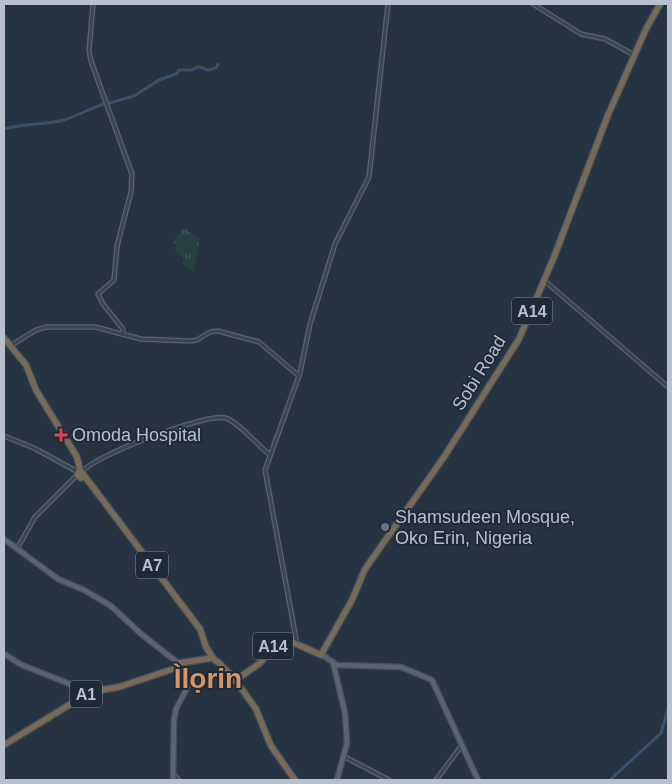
<svg xmlns="http://www.w3.org/2000/svg" width="672" height="784" viewBox="0 0 672 784" font-family="Helvetica,sans-serif">
<style>
.park{fill:url(#park-tufts)}
.lines{fill:none;stroke-linecap:round;stroke-linejoin:round}
.river{stroke:#3a516c;stroke-width:3}
.minor-casing{stroke:#58636f;stroke-width:5.5}
.major-casing{stroke:#434e5b;stroke-width:7}
.highway-casing{stroke:#44505c;stroke-width:8}
.minor{stroke:#3a4552;stroke-width:3}
.major{stroke:#586472;stroke-width:4.5}
.highway{stroke:#786a56;stroke-width:5.5}
.health-dot{fill:#e0444e;stroke:#1e2a37;stroke-width:2}
.worship-dot{fill:#6b7280;stroke:#1e2a37;stroke-width:2}
.labels{text-anchor:middle;dominant-baseline:central;stroke-width:4;stroke-linejoin:round;paint-order:stroke}
.shield{fill:#1e2a37;stroke:#89939f;stroke-width:1}
.shield-label{font-size:16px;font-weight:bold;fill:#b7c0cc}
.street-label{font-size:18px;fill:#b7c0cc;stroke:#1e2a37}
.poi-label{font-size:18px;fill:#b7c0cc;stroke:#1e2a37;text-anchor:start}
.town-label{font-size:28px;font-weight:bold;fill:#da9364;stroke:#1e2a37}
</style>
<defs>
<pattern id="park-tufts" width="24" height="20" patternUnits="userSpaceOnUse" patternTransform="scale(1.25)"><rect width="24" height="20" fill="#274143"/><path d="M3 7l-1-3M5 7V3M7 7l1-3M15 17l-1-3M17 17v-4M19 17l1-3" fill="none" stroke="#445b5d"/></pattern>
</defs>
<rect width="100%" height="100%" fill="#253343"/>
<path class="park" d="M 184,228 L 200,239 L 193,272 L 181,263 L 184,260 L 183,255 L 179,255 L 175,250 L 177,246 L 173,242 Z"/>
<g class="lines">
<g class="river">
<path d="M 200,67 L 208,70 L 216,68 L 218,64"/>
<path d="M 106,104 L 134,96 L 159,80 L 176,74 L 179,70 L 191,70 L 198,67"/>
<path d="M 4,129 C 24,123 44,125 64,120 C 78,116 90,108 104,104"/>
<path d="M 610,780 L 661,733 L 668,709"/>
</g>
<defs>
<g id="minor">
<path d="M 93,4 L 89,51 L 91,61 L 132,174 L 131,192 L 117,246 L 114,280 L 98,294 L 103,304 L 123,329 L 123,333"/>
<path d="M 533,4 L 581,34 L 605,39 L 634,55"/>
<path d="M 545,281 L 668,387"/>
<path d="M 10,346 L 36,330 L 46,327 L 95,327 L 141,339 L 190,341 L 197,340 L 210,332 L 218,331 L 259,342 L 299,376"/>
<path d="M 4,436 L 34,448 L 78,472"/>
<path d="M 82,472 C 93,456 205,413 225,418 C 238,421 258,446 270,455"/>
<path d="M 17,549 L 35,517 L 77,475"/>
<path d="M 297,644 L 265,470 L 300,373 L 310,324 L 335,244 L 369,177 L 388,4"/>
<path d="M 343,756 L 389,780"/>
<path d="M 174,775 L 179,780"/>
<path d="M 436,780 L 462,745"/>
</g>
<g id="major">
<path d="M 4,539 L 58,579 L 84,590 L 111,606 L 140,633 L 178,663"/>
<path d="M 4,654 L 22,665 L 90,692"/>
<path d="M 321,654 L 337,665 L 401,667 L 432,680 L 478,780"/>
<path d="M 333,662 L 345,713 L 347,743 L 337,780"/>
<path d="M 173,780 L 174,720 L 176,709 L 188,686 L 181,667"/>
</g>
<g id="highway">
<path d="M 4,338 L 26,365 L 36,390 L 77,457 L 80,470 L 77,475 L 81,478 L 83,473 L 79,471"/>
<path d="M 83,474 L 200,629 L 206,647 L 213,658"/>
<path d="M 180,663 L 212,658 L 219,663 L 234,678 L 256,709 L 271,746 L 295,780"/>
<path d="M 234,681 L 259,664 L 275,646 L 283,642 L 292,642 L 321,655 L 352,600 L 365,569 L 444,457 L 519,339 L 554,257 L 608,115 L 646,29 L 660,4"/>
<path d="M 4,745 L 90,692 L 119,687 L 179,667"/>
</g>
</defs>
<use href="#minor" class="minor-casing"/>
<use href="#major" class="major-casing"/>
<use href="#highway" class="highway-casing"/>
<use href="#minor" class="minor"/>
<use href="#major" class="major"/>
<use href="#highway" class="highway"/>
</g>
<path class="health-dot" d="M58.5 427.5h5v5h5v5h-5v5h-5v-5h-5v-5h5z"/>
<circle class="worship-dot" cx="385" cy="527" r="5"/>
<g class="labels">
<g class="shield">
<rect x="512" y="297.5" width="40" height="27" rx="4"/>
<rect x="136" y="551.5" width="32" height="27" rx="4"/>
<rect x="253" y="632.5" width="40" height="27" rx="4"/>
<rect x="70" y="680.5" width="32" height="27" rx="4"/>
</g>
<g class="shield-label">
<text x="532" y="311">A14</text>
<text x="152" y="565">A7</text>
<text x="273" y="646">A14</text>
<text x="86" y="694">A1</text>
</g>
<g class="street-label">
<text transform="translate(479 373) rotate(-58)">Sobi Road</text>
</g>
<g class="poi-label">
<text x="72" y="435">Omoda Hospital</text>
<text x="395" y="517">Shamsudeen Mosque,<tspan x="395" dy="21">Oko Erin, Nigeria</tspan></text>
</g>
<g class="town-label">
<text x="208" y="678">Ìlọrin</text>
</g>
</g>
<rect width="672" height="784" fill="none" stroke="#b7c0cc" stroke-width="10"/>
</svg>
